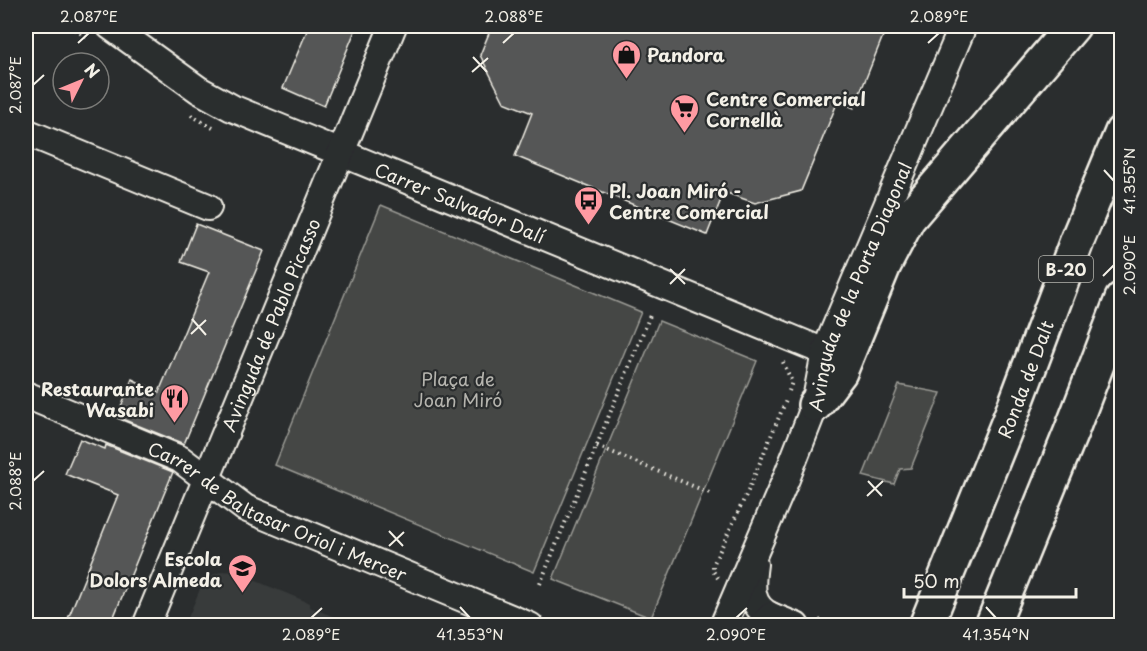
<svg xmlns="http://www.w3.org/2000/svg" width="1147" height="651" viewBox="0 0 1147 651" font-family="'Playpen Sans',sans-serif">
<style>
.built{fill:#373a3a}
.green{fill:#444645;stroke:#9c9c96;stroke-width:1.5}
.building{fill:#555756;stroke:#f4f1e8;stroke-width:1.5}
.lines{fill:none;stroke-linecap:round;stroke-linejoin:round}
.minor-casing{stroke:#f4f1e8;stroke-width:30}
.highway-casing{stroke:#f4f1e8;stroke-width:38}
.path{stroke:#f4f1e8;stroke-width:4;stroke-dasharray:1.5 4.5;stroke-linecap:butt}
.minor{stroke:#2a2d2e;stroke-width:26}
.highway{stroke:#2a2d2e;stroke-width:33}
.ticks{fill:none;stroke:#f4f1e8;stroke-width:2}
.labels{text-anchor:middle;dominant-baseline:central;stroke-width:4.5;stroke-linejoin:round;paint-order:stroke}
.shield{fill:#2a2d2e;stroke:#b7b6b0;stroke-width:1.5}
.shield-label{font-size:16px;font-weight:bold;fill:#f4f1e8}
.poi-label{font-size:18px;font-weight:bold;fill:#f4f1e8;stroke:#2a2d2e;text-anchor:start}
.street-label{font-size:18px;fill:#f4f1e8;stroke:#2a2d2e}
.park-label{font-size:18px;fill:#b6b5af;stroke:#2a2d2e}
.neatline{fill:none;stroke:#f4f1e8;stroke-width:2}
.ticks-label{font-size:15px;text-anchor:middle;fill:#f4f1e8}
</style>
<rect width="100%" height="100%" fill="#2a2d2e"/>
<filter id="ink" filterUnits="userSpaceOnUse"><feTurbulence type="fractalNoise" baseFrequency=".0167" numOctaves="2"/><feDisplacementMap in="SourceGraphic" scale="12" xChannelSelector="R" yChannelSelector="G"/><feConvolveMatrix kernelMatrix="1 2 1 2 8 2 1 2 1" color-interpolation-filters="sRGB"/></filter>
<g filter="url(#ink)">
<path class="built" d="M 223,571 L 234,572 L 310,603 L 310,607 L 354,625 L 185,625 L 202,584 L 210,576 Z"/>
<g class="green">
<path d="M 381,205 L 641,312 L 534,572 L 275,465 Z"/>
<path d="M 659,321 L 757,361 L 651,618 L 553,579 Z"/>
<path d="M 899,385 L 941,393 L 911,468 L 900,469 L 894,484 L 863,476 Z"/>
</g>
<g class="building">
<path d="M 309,26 L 357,26 L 324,106 L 283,88 Z"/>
<path d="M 492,26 L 887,26 L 854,108 L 838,101 L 801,191 L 755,203 L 724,192 L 707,235 L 515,156 L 532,113 L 504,102 L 480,55 Z"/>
<path d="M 196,224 L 264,251 L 184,444 L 117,417 L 132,379 L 159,392 L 209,272 L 181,262 Z"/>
<path d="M 80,439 L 105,449 L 106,445 L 173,472 L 110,626 L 65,626 L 118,495 L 65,474 Z"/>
</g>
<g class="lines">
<defs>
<g id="minor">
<path id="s1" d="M 110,26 L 199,90 L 232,108 L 825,352"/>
<path d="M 26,132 L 208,207"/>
<path id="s2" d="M 26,395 L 180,459 L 245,508 L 530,626"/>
<path d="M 754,564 C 751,586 749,606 771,616"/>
<path id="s3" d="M 146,626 L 393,26"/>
<path id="s4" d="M 723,626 L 786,479 L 815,405 L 825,352 L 963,26"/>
<path d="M 760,626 L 771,616 L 796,626"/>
</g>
<g id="highway">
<path d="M 815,405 L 840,372 L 884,265 L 908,219 L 1073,26"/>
<path id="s5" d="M 926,626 L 1014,408 L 1078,238 L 1122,132"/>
<path d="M 992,626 L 1071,432 L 1122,299"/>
</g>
</defs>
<use href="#minor" class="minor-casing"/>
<use href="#highway" class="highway-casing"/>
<g class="path">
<path d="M 70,26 L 89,39"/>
<path d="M 191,115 L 213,128"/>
<path d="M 783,362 L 792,382 L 789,391"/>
<path d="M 597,446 L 712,494"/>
<path d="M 718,578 L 713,571 L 713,565 L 748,491 L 787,398"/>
<path d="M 540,584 L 651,313"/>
<path d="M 819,620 L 833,626"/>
</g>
<use href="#minor" class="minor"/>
<use href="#highway" class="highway"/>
</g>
</g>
<path class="ticks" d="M 78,43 L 89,33M 503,43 L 514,33M 928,43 L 939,33M 473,57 L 487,72M 472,72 L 488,58M 33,85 L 44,75M 1104,170 L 1114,181M 670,269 L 685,284M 1103,276 L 1114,265M 670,284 L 685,269M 192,319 L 206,335M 191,334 L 206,320M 33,481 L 44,471M 868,481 L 882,496M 867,496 L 883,481M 389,531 L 403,546M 389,546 L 404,532M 460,607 L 470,618M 986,607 L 996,618M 311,618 L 322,608M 736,618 L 747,608"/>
<defs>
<symbol id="shop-pin" viewBox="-11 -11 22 30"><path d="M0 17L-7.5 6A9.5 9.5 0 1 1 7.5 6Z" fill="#ff9aa2" stroke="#2a2d2e"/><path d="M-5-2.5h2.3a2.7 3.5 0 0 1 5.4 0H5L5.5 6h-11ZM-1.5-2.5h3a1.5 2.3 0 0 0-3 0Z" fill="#111"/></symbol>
<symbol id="supermarket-pin" viewBox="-11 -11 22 30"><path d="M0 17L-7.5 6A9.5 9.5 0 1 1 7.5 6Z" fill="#ff9aa2" stroke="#2a2d2e"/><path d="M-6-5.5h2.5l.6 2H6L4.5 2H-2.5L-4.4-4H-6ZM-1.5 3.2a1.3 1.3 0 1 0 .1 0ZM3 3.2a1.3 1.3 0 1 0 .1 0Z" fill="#111"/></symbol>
<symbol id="bus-pin" viewBox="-11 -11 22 30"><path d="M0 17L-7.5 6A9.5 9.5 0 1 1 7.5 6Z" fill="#ff9aa2" stroke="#2a2d2e"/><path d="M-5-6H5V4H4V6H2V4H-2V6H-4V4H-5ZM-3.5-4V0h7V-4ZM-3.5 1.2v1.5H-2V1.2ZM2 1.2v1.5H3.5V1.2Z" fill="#111"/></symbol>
<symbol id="restaurant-pin" viewBox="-11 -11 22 30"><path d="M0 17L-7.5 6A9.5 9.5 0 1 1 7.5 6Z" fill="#ff9aa2" stroke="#2a2d2e"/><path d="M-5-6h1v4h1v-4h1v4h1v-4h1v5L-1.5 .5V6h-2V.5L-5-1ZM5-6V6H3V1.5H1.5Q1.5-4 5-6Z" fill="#111"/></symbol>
<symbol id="school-pin" viewBox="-11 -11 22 30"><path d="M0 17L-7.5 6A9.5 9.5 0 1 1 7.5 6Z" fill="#ff9aa2" stroke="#2a2d2e"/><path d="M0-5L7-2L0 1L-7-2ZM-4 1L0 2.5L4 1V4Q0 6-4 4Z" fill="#111"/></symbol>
</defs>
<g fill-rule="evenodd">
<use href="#shop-pin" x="610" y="38" width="33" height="45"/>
<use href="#supermarket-pin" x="668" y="92" width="33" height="45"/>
<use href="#bus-pin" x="572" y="184" width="33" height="45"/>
<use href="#restaurant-pin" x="158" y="382" width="33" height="45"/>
<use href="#school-pin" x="226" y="552" width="33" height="45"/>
</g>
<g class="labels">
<rect class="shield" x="1039" y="256" width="54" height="26" rx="4.5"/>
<g class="shield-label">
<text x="1066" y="269">B-20</text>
</g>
<g class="poi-label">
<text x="647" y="54">Pandora</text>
<text x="706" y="98">Centre Comercial<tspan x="706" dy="21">Cornellà</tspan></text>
<text x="609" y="190">Pl. Joan Miró -<tspan x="609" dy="21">Centre Comercial</tspan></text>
<text x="154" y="388" text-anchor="end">Restaurante<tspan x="154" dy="21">Wasabi</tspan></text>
<text x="222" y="558" text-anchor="end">Escola<tspan x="222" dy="21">Dolors Almeda</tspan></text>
</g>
<g class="street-label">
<text stroke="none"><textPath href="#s1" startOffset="394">Carrer Salvador Dalí</textPath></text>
<text stroke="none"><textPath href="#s4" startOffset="366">Avinguda de la Porta Diagonal</textPath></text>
<text stroke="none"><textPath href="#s3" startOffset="326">Avinguda de Pablo Picasso</textPath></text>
<text stroke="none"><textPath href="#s5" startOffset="266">Ronda de Dalt</textPath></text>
<text stroke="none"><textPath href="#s2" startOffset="278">Carrer de Baltasar Oriol i Mercer</textPath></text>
</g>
<g class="park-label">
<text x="458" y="378">Plaça de<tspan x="458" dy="21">Joan Miró</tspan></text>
</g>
</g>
<rect width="1147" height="651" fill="none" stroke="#2a2d2e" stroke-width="66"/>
<g transform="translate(81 81) rotate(47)"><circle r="28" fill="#2a2d2e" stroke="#7b7b78" stroke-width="1.5"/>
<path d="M0-4.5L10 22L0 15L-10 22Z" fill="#ff9aa2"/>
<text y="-9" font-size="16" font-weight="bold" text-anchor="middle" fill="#f4f1e8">N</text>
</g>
<path d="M904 588v9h172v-9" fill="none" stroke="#f4f1e8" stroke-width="3"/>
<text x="913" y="588" font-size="18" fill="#f4f1e8" stroke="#2a2d2e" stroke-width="4.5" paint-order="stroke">50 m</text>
<rect x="33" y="33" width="1081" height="585" class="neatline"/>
<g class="ticks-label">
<text x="89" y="22">2.087°E</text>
<text x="514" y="22">2.088°E</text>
<text x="939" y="22">2.089°E</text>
<text transform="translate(16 85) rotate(-90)" y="5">2.087°E</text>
<text transform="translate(1130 181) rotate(-90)" y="5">41.355°N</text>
<text transform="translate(1130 265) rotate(-90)" y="5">2.090°E</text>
<text transform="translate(16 481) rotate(-90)" y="5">2.088°E</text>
<text x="311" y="640">2.089°E</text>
<text x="470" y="640">41.353°N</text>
<text x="736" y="640">2.090°E</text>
<text x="996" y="640">41.354°N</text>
</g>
</svg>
